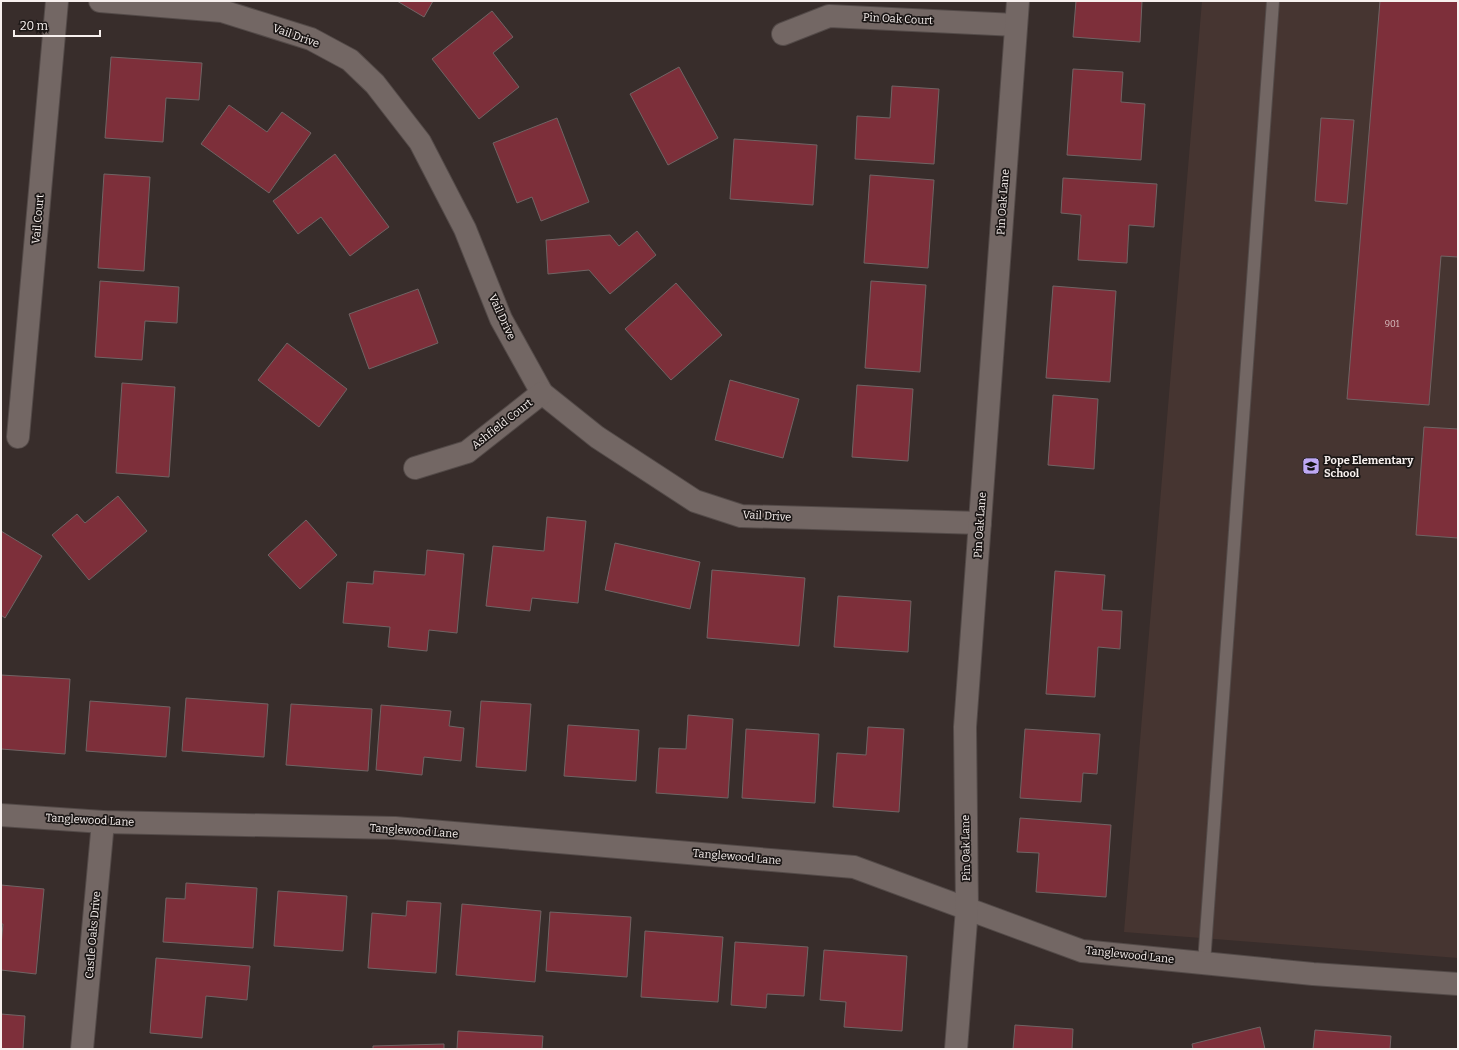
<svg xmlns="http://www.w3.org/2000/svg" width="1459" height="1050" viewBox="0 0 1459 1050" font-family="Bitter,serif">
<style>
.built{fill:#463531}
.building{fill:#7d2f3a;stroke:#706464}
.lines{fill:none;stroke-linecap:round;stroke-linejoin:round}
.lane-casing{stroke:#534a48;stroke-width:14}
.street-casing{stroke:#534a48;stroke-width:24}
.lane{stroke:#736764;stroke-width:12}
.street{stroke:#736764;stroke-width:22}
.labels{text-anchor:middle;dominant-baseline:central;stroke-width:3.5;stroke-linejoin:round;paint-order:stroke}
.number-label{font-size:9px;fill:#d8c0c1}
.street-label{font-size:11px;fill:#f7f0ee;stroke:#1c1716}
.poi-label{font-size:11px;font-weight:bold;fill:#f7f0ee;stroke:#1c1716;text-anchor:start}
</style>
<rect width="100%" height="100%" fill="#382d2b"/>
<path class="built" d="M 1202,1 L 1458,1 L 1458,958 L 1124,932 Z"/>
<g class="building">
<path d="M 397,1 L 433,1 L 424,17 Z"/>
<path d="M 1076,1 L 1142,1 L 1140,42 L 1073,37 Z"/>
<path d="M 1380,1 L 1458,1 L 1458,257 L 1441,256 L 1429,405 L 1347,399 Z"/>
<path d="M 492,11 L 513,37 L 493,53 L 519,87 L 479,119 L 432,59 Z"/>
<path d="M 111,57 L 202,63 L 199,100 L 166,98 L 163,142 L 105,138 Z"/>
<path d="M 679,67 L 718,138 L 668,165 L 630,94 Z"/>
<path d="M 1073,69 L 1123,72 L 1121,102 L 1145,104 L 1141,160 L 1067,155 Z"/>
<path d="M 892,86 L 939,89 L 934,164 L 855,159 L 857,116 L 890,118 Z"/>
<path d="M 229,105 L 267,132 L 282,112 L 311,133 L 269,193 L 201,144 Z"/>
<path d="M 557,118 L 589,202 L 541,221 L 532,197 L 517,203 L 493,143 Z"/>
<path d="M 1321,118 L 1354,120 L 1347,204 L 1315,201 Z"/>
<path d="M 734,139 L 817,145 L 813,205 L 730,199 Z"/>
<path d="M 335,154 L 389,227 L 350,256 L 321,217 L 298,234 L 273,201 Z"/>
<path d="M 104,174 L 150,177 L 144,271 L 98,268 Z"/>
<path d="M 870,175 L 934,180 L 928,268 L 864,263 Z"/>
<path d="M 1063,178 L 1157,184 L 1154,227 L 1129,225 L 1127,263 L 1078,260 L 1081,215 L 1061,213 Z"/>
<path d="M 637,231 L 656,255 L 610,294 L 589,270 L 548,274 L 546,240 L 610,235 L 619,246 Z"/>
<path d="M 100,281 L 179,287 L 177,323 L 145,321 L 142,360 L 95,357 Z"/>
<path d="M 871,281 L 926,285 L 920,372 L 865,368 Z"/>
<path d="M 676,283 L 722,335 L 671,380 L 625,329 Z"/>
<path d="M 1053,286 L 1116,291 L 1110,382 L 1046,378 Z"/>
<path d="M 418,289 L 438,343 L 369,369 L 349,314 Z"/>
<path d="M 287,343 L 347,389 L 319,427 L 258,380 Z"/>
<path d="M 730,380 L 799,399 L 783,458 L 715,440 Z"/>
<path d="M 122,383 L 175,387 L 169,477 L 116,473 Z"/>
<path d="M 857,385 L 913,389 L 908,461 L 852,457 Z"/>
<path d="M 1053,395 L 1098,399 L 1094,469 L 1048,465 Z"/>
<path d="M 1424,427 L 1458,429 L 1458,538 L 1416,535 Z"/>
<path d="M 118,496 L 147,531 L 89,580 L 52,535 L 77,514 L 85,523 Z"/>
<path d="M 547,517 L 586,521 L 578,603 L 532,598 L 530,611 L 486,606 L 493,546 L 544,551 Z"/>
<path d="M 306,520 L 337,555 L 300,589 L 268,555 Z"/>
<path d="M 1,531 L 42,556 L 5,618 L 1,615 Z"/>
<path d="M 615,543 L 700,562 L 690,609 L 605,590 Z"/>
<path d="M 427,550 L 464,554 L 457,633 L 429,630 L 427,651 L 388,647 L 390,627 L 343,623 L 347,582 L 373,584 L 374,571 L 425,575 Z"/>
<path d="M 712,570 L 805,578 L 799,646 L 707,638 Z"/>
<path d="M 1055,571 L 1105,575 L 1102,610 L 1122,611 L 1120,649 L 1098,647 L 1095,697 L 1046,694 Z"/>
<path d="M 838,596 L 911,601 L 908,652 L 834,647 Z"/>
<path d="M 1,675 L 70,679 L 65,754 L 1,749 Z"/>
<path d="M 186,698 L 268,704 L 264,757 L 182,751 Z"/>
<path d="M 90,701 L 170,707 L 166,757 L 86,751 Z"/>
<path d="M 481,701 L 531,704 L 526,771 L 476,767 Z"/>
<path d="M 291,704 L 372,709 L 368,771 L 286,765 Z"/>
<path d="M 381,705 L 451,711 L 449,726 L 464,728 L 461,761 L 424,757 L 422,775 L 376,770 Z"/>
<path d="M 688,715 L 733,719 L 728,798 L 656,793 L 659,748 L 686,749 Z"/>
<path d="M 568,725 L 639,730 L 636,781 L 564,776 Z"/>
<path d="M 868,727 L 904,729 L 899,812 L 833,807 L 837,753 L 866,755 Z"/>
<path d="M 746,729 L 819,734 L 815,803 L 742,798 Z"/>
<path d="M 1025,729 L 1100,734 L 1097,774 L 1083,773 L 1081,802 L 1020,798 Z"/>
<path d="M 1020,818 L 1111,825 L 1106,897 L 1036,892 L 1039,853 L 1017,852 Z"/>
<path d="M 186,883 L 257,888 L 253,948 L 163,942 L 166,898 L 185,899 Z"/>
<path d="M 1,885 L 44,889 L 36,974 L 1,970 L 1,945 L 3,924 L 1,924 Z"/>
<path d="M 278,891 L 347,896 L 343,951 L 274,946 Z"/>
<path d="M 407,901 L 441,903 L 436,973 L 368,968 L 372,913 L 406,916 Z"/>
<path d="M 462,904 L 541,911 L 535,982 L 456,975 Z"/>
<path d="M 550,912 L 631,917 L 627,977 L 546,971 Z"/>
<path d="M 645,931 L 723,937 L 718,1002 L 641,997 Z"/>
<path d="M 735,942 L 808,947 L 804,996 L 767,994 L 766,1008 L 731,1005 Z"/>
<path d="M 824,950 L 907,956 L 902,1031 L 844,1027 L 846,1002 L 820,1000 Z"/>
<path d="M 156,958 L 250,966 L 247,1000 L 206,996 L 202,1038 L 150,1033 Z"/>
<path d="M 1,1014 L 25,1016 L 23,1049 L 1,1049 Z"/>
<path d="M 1015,1025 L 1073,1029 L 1072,1049 L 1013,1049 Z"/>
<path d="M 1260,1027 L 1265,1049 L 1193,1049 L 1192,1044 Z"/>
<path d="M 1315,1030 L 1391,1036 L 1390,1049 L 1313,1049 Z"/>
<path d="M 458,1031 L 543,1036 L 542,1049 L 457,1049 Z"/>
<path d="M 444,1044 L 444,1049 L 373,1049 L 373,1046 Z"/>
</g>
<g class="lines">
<defs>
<path id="lane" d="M 1204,963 L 1273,1"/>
<g id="street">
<path d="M 100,1 L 222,11 L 311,39 L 350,60 L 375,84 L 420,142 L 465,229 L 501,319 L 542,393 L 597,437 L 695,501 L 741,516 L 980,523"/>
<path d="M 783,34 L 829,16 L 1016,25"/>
<path d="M 18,437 L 57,1"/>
<path d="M 415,468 L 467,452 L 542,393"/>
<path d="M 1,815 L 103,822 L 395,828 L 854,867 L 1082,951 L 1313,974 L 1458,984"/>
<path d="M 82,1049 L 103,822"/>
<path d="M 956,1049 L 967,908 L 965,727 L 1018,1"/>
</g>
</defs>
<use href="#lane" class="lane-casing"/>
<use href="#street" class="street-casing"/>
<use href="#lane" class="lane"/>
<use href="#street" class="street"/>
</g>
<defs>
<symbol id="school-square" viewBox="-11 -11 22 22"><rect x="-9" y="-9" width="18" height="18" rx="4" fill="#bea9f4" stroke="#1c1716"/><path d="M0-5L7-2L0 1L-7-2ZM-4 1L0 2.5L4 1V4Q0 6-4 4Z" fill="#111"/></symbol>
</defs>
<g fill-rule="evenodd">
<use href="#school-square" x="1301" y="456" width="20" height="20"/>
</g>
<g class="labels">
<g class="number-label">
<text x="1392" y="324">901</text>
</g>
<g class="street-label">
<text transform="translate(898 19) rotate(3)">Pin Oak Court</text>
<text transform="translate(296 36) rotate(20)">Vail Drive</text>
<text transform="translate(1003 202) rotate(-86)">Pin Oak Lane</text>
<text transform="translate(38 219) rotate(-85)">Vail Court</text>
<text transform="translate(502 317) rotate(65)">Vail Drive</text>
<text transform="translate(502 424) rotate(-38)">Ashfield Court</text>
<text transform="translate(767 516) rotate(3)">Vail Drive</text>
<text transform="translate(980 525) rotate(-86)">Pin Oak Lane</text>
<text transform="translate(90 820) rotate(3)">Tanglewood Lane</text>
<text transform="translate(414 831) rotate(4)">Tanglewood Lane</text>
<text transform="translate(966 848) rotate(-91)">Pin Oak Lane</text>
<text transform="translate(737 857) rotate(5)">Tanglewood Lane</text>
<text transform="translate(93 935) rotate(-85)">Castle Oaks Drive</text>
<text transform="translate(1130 955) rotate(6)">Tanglewood Lane</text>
</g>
<g class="poi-label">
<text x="1324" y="460">Pope Elementary<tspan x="1324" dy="13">School</tspan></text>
</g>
</g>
<rect width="1459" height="1050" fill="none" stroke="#f7f0ee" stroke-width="4"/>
<path d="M14 30v6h86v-6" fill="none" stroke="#f7f0ee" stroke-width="2"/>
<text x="20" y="30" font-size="12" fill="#f7f0ee" stroke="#1c1716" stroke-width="3" paint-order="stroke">20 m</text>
</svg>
